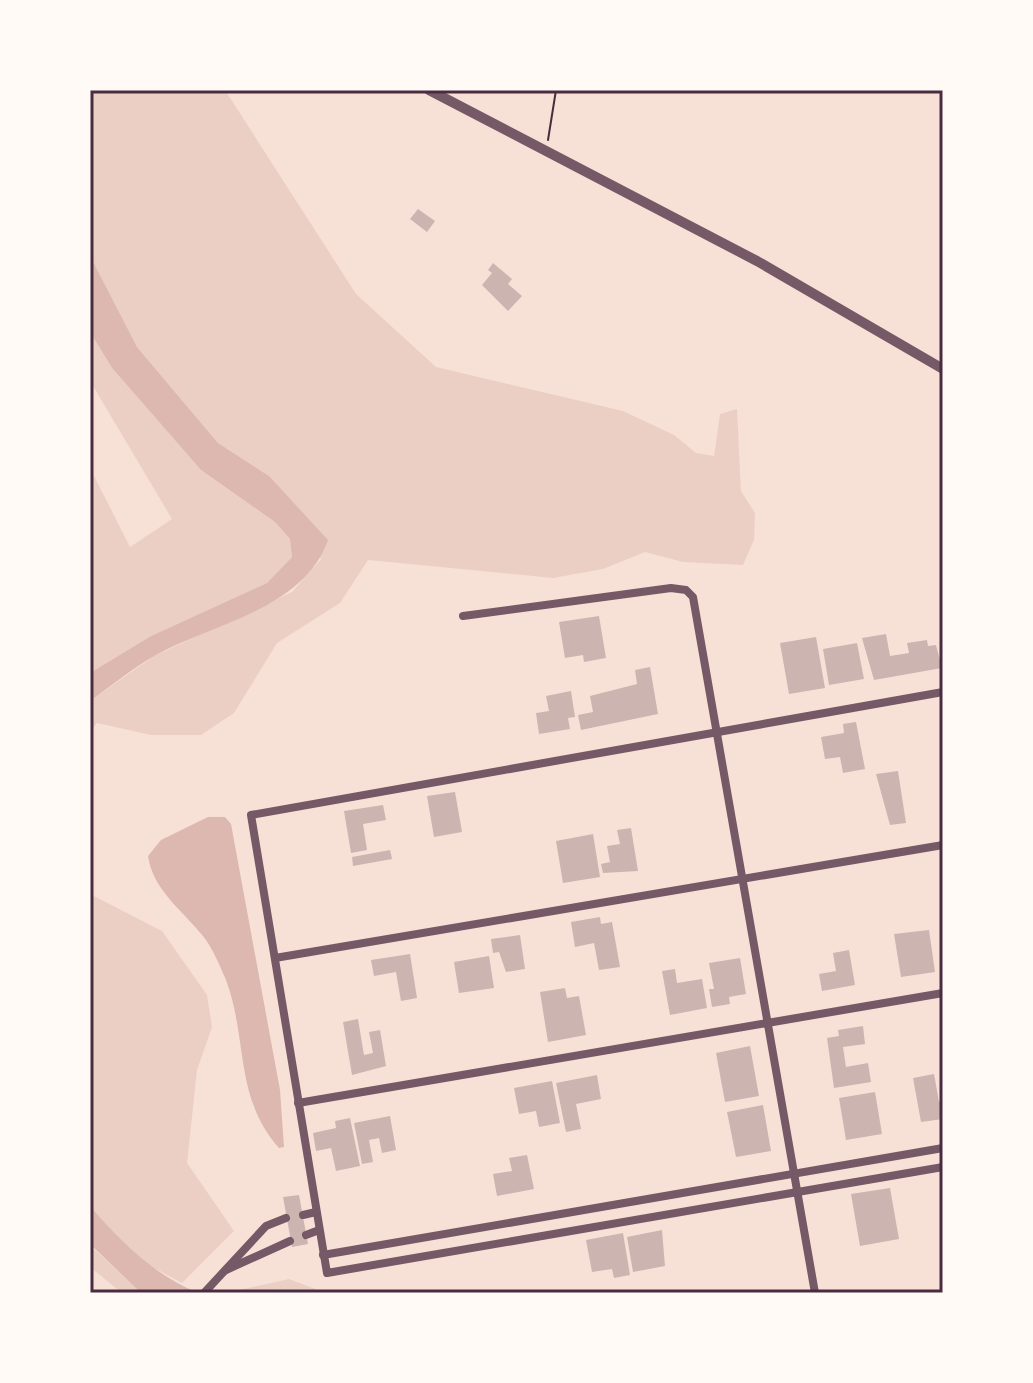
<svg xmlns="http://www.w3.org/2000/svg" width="1033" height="1383" viewBox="0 0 1033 1383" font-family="'Titillium Web',sans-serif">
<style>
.green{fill:#ebcfc5}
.water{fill:#dcb8b0}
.building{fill:#ccb4b1}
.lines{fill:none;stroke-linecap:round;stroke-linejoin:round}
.path{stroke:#4a2c40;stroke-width:2}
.minor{stroke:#755966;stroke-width:8}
.tertiary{stroke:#755966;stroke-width:10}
.neatline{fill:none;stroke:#4a2c40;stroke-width:3}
</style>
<rect width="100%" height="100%" fill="#f7e1d7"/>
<g class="green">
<path d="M 90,90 L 225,90 L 356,294 L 436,367 L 623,411 L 674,435 L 696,453 L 714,456 L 720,414 L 737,409 L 741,491 L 755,513 L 754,540 L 743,565 L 683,562 L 645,552 L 603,569 L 553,578 L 368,560 L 340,603 L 277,643 L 234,713 L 201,735 L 151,735 L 97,723 L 90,732 L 90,701 L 154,656 L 292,592 L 321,559 L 269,476 L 218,443 L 137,347 L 93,266 L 90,256 Z"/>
<path d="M 90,332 L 112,368 L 201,470 L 275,522 L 290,539 L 292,557 L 267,583 L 151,636 L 90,673 L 90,468 L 130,547 L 172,519 L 90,381 Z"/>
<path d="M 90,894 L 162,931 L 207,995 L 212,1027 L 197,1070 L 187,1163 L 234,1231 L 182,1283 L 147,1264 L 119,1240 L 90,1206 Z"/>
<path d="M 90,1244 L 93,1248 L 141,1293 L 122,1293 L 90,1267 Z"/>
<path d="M 289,1279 L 326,1293 L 229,1293 L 230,1292 Z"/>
</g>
<g class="water">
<path d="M 90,256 L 137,347 L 218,443 L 269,476 L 328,540 C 304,609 214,623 156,655 C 133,668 111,686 90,701 L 90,673 L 151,636 L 267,583 L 292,557 L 290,539 L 275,522 L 201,470 L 112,368 L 90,332 Z"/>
<path d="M 208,817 L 225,817 L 231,824 L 280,1090 L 284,1147 L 279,1148 C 234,1098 248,1039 226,980 C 220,966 212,947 203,936 C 182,910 153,890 148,856 L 161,840 Z"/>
<path d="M 90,1206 C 119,1240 156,1277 199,1293 L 141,1293 L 90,1244 Z"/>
</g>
<g class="building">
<path d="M 418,209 L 435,221 L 427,232 L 410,219 Z"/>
<path d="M 493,263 L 512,279 L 508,284 L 522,296 L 508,311 L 482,285 L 492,273 L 488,270 Z"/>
<path d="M 599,616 L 606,658 L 584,662 L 583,655 L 565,658 L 559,622 Z"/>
<path d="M 886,634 L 890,656 L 909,653 L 907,643 L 927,640 L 928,646 L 936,645 L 942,668 L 874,680 L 862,638 Z"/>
<path d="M 816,637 L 825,688 L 789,694 L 780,643 Z"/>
<path d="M 857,643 L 864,679 L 829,685 L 823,649 Z"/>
<path d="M 650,667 L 658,714 L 581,730 L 578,715 L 593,712 L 590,696 L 637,684 L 635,670 Z"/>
<path d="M 571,691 L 575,717 L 568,718 L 570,729 L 539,734 L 536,713 L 549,711 L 546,696 Z"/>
<path d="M 856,722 L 865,769 L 843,773 L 840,757 L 825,759 L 821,737 L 844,733 L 843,724 Z"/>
<path d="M 898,771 L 906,823 L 890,825 L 876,774 Z"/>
<path d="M 455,792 L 462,832 L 434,837 L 427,796 Z"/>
<path d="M 383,805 L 386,820 L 363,824 L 367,850 L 351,853 L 344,811 Z"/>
<path d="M 631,828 L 638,871 L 603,873 L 601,864 L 610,862 L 607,846 L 620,844 L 617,830 Z"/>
<path d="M 593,834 L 600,877 L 563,883 L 556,841 Z"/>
<path d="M 390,850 L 392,859 L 353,866 L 352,857 Z"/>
<path d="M 600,917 L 601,924 L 612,922 L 620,967 L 599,970 L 594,943 L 575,947 L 571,922 Z"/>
<path d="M 929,930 L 935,972 L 901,977 L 894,934 Z"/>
<path d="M 520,935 L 525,969 L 506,972 L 499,952 L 493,953 L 491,939 Z"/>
<path d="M 849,950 L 855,985 L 822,991 L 819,974 L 836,971 L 833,953 Z"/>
<path d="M 410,954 L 417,998 L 401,1001 L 396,972 L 374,976 L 371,960 Z"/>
<path d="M 489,956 L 494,988 L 459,993 L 454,962 Z"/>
<path d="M 740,958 L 746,994 L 729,997 L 730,1004 L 712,1007 L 709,989 L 714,989 L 709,963 Z"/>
<path d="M 675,969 L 677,983 L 702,979 L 707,1008 L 670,1015 L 662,971 Z"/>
<path d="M 565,988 L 567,998 L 579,996 L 586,1035 L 548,1042 L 540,992 Z"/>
<path d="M 358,1019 L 364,1055 L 373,1053 L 369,1032 L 380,1030 L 386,1066 L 352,1075 L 343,1022 Z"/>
<path d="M 863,1026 L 865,1044 L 843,1047 L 846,1067 L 868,1063 L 871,1082 L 834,1088 L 827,1038 L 839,1036 L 838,1030 Z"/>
<path d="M 750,1046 L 759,1096 L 725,1102 L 716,1053 Z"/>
<path d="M 934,1074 L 939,1102 L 943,1101 L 943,1119 L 921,1122 L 913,1078 Z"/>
<path d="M 597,1075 L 601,1099 L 576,1104 L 581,1129 L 566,1132 L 556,1083 Z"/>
<path d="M 552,1081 L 560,1123 L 539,1127 L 536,1111 L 519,1114 L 514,1088 Z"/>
<path d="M 875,1092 L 882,1134 L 846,1140 L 839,1098 Z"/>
<path d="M 763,1105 L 771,1151 L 736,1157 L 727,1112 Z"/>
<path d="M 390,1116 L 396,1150 L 382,1153 L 379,1138 L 369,1140 L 373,1162 L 362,1164 L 354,1123 Z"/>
<path d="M 350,1118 L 360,1166 L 336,1171 L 331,1148 L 316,1151 L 313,1133 L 336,1128 L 335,1121 Z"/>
<path d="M 527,1155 L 534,1189 L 497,1196 L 493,1174 L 512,1171 L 509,1158 Z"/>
<path d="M 890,1188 L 899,1239 L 860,1246 L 851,1194 Z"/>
<path d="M 299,1195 L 308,1244 L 292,1247 L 283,1197 Z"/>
<path d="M 662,1230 L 665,1266 L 633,1272 L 627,1237 Z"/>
<path d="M 623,1233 L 630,1275 L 614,1278 L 612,1269 L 592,1272 L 586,1240 Z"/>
</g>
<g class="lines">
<path class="path" d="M 548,140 L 556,90"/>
<g class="minor">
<path d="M 463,616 L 671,588 L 686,590 L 693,597 L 815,1293"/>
<path d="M 943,692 L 251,815 L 327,1273 L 943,1167"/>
<path d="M 275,958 L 943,845"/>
<path d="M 298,1103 L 943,993"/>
<path d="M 303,1215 L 316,1212"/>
<path d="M 306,1235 L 319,1230"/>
<path d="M 323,1255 L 943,1148"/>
<path d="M 226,1270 L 290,1241"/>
<path d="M 204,1293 L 266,1226 L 286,1218"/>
</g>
<path class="tertiary" d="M 429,90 L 757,261 L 943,369"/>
</g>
<rect width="1033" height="1383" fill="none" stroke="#fffaf5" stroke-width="184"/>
<rect x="92" y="92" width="849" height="1199" class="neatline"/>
</svg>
